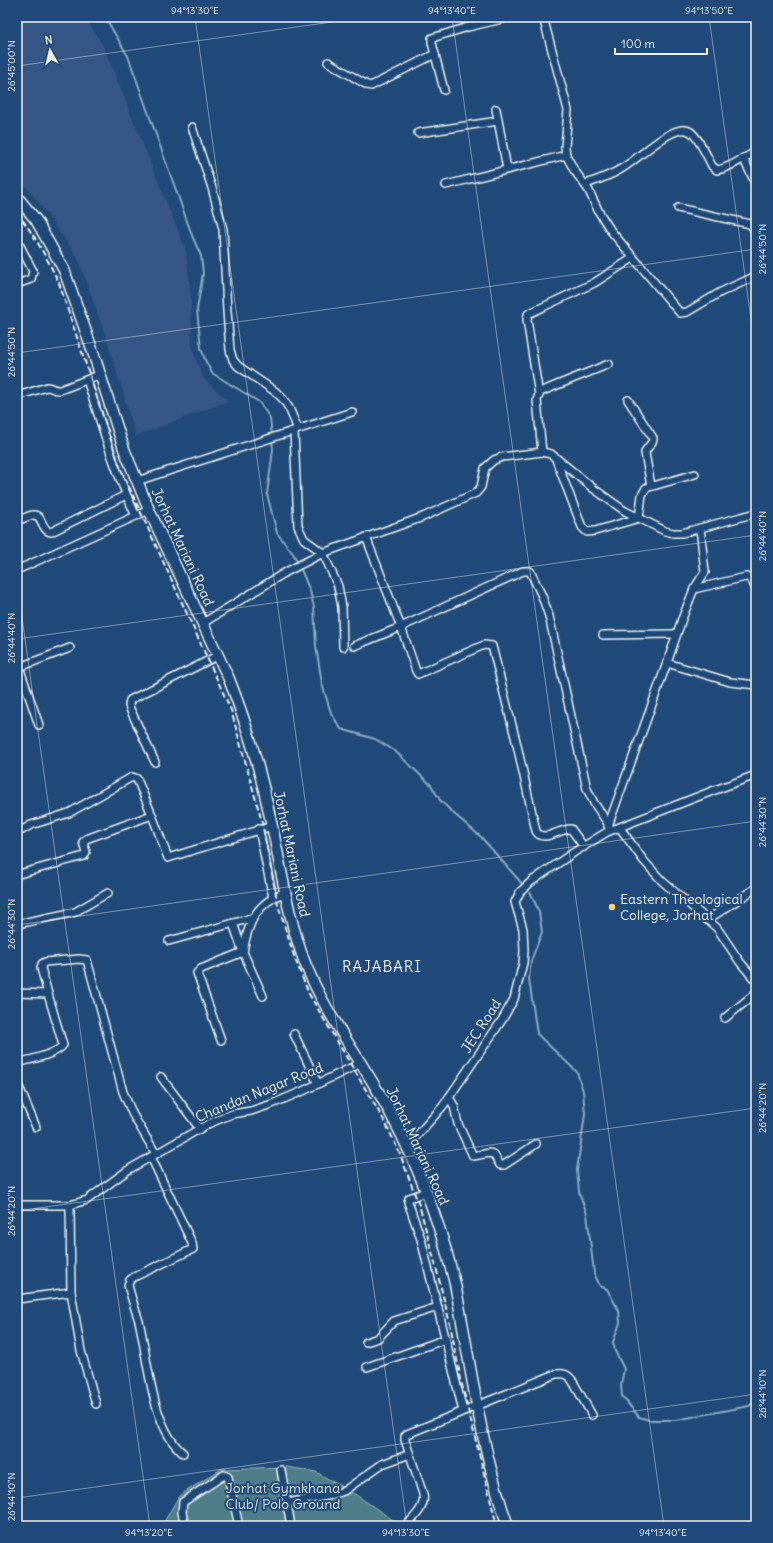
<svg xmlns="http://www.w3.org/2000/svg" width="773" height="1543" viewBox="0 0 773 1543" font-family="Delius,sans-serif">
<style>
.built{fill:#345786}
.green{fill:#4d7e8a;stroke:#a0b8b9}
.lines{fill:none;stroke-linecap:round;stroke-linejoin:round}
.stream{stroke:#8cabbe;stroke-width:2}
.minor-casing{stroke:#f4f1e8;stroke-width:10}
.highway-casing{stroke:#f4f1e8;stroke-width:13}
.minor{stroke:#1f4a7a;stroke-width:7}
.highway{stroke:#1f4a7a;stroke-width:10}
.rail{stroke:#f4f1e8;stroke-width:2;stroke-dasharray:6 3;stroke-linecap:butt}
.ticks{fill:none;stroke:#f4f1e8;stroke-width:1;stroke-opacity:0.45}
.poi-dot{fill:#ffd166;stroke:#1f4a7a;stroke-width:1.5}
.labels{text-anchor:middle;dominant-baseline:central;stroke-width:4;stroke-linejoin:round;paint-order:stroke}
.street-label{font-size:14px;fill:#f4f1e8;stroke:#1f4a7a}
.poi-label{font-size:14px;fill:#f4f1e8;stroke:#1f4a7a;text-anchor:start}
.park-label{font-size:14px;fill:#dbe0da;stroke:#1f4a7a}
.neighbourhood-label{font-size:15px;letter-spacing:1px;fill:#f4f1e8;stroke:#1f4a7a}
.neatline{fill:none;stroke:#f4f1e8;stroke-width:1.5}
.ticks-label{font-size:10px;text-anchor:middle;fill:#f4f1e8}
</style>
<rect width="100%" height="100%" fill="#1f4a7a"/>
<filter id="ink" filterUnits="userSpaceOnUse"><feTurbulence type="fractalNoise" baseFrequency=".025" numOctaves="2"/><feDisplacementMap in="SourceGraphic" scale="8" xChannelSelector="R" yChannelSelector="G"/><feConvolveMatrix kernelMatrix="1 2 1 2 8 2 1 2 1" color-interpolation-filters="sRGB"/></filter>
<g filter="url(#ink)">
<path class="built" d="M 17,17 L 85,17 L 104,48 L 186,250 L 191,297 L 192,347 L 203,378 L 228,401 L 136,436 L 106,337 L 78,259 L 46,212 L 17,176 Z"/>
<path class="green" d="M 287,1467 L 316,1472 L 356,1495 L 402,1526 L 164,1526 L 164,1522 L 179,1496 L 221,1469 Z"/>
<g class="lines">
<g class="stream">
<path d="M 105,17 L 128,56 L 193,238 L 201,256 L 203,273 L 197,310 L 201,348 L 206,362 L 212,373 L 259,402 L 270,418 L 272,436"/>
<path d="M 272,440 L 273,450 L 267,494 L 277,533 L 294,555 L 298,563"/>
<path d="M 300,567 L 310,591 L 314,607 L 316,646 L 322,684 L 331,713 L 341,729 L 375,739 L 395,751 L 431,785 L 440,800 L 453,813 L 481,837 L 524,886"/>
<path d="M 527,889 L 531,894 L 539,912 L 542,932 L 531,961 L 529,979 L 537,1034 L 577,1072 L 583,1091 L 585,1114 L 577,1170 L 579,1192 L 587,1214 L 594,1273 L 600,1286 L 607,1289 L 619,1311 L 620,1323 L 613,1342 L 615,1351 L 624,1369 L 621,1385 L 622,1396 L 639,1417 L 649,1420 L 676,1420 L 749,1406 L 756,1400"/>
</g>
<defs>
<g id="minor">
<path d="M 543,17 L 568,110 L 565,147 L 566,155 L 574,170 L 588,189 L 599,212 L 611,231 L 680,313 L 687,312 L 721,292 L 756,276"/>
<path d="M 328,62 L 367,85 L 371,86 L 435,54"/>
<path d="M 444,90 L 432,43 L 432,38 L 468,27 L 511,17"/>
<path d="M 496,109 L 507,169"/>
<path d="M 192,127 L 212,188 L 223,229 L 227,311 L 230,350 L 233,360 L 238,366 L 276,392 L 283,399 L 289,408 L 298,429"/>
<path d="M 418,133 L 498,121"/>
<path d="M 743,158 L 756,184"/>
<path d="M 586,184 C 600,179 615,174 627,165 C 640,157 674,123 689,131 C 697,134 708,158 712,166 L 717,170 C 729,169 744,157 756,152"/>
<path d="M 446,185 L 566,155"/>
<path d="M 678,208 L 750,224 L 754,229 L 756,236"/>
<path d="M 17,240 L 33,271 L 31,279 L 17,284"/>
<path d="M 87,380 C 102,426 115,472 136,516"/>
<path d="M 539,395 L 527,320 L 528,314 L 594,283 L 633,258"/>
<path d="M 17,396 L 47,387 C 52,387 54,391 60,390 L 99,375"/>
<path d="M 628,400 L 653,438 C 653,445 646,447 645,453 L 651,486"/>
<path d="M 294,431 L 298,526 L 304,539 L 323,553 L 338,586 L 342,607 L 343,647"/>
<path d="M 542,452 L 537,400 L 540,392 L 609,364"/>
<path d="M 555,457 L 582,527 L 587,532 L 595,531 L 639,518 L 642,495 L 646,488 L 695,474"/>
<path d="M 137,481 L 352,412"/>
<path d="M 17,521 C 22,519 28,516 33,515 C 43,514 41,531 51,532 L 126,495"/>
<path d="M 366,537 L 401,627 L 416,671 L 418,674 L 484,645 L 492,646 L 517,745 L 536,831 C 543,844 560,828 571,829 L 584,847"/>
<path d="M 17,570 L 149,510"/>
<path d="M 694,589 L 746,577 C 752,577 753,584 756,589"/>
<path d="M 203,623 L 286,572 L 323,553 L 423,517 L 476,493 L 481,487 L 485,468 L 494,460 L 502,457 L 542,452 L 551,454 L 594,489 L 625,511 L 665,531 L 673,533 L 682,533 L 756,513"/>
<path d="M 603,635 L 676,634"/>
<path d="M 354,646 L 401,627 L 523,571 L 530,571 L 542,596 L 549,616 L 587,789 L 594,803 L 609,825"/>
<path d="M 667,663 L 730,682 L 756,685"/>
<path d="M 19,667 L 39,725"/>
<path d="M 17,668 L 70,648"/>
<path d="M 155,762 L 130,709 L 129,705 L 130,700 L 217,656"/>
<path d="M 608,826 L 667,663 L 682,619 L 694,589 L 705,572 L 700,528"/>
<path d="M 620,828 L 644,861 L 662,881 L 717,928 L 740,962 L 756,981"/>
<path d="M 259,829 L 273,898"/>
<path d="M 17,833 L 31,825 L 69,813 L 132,777 L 137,779 L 152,815"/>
<path d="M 19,874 L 84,856 L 86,852 L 83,842 L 86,839 L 152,815 L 168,858 L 272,826"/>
<path d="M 707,920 L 756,888"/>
<path d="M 233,923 L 243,952 L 263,996"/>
<path d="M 17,924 L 75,912 L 108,893"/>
<path d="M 169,941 L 252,918"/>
<path d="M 17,993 L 48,994 L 63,1045 C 56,1055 28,1060 17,1063"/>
<path d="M 48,994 L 41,968 L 42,964 L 45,962 L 79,959 L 87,960 L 123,1092 L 133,1115 L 156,1154"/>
<path d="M 725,1018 L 756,993"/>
<path d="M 294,1034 L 318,1084"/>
<path d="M 221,1040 L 197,973 L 201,969 L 243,952 C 248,922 256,903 286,892"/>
<path d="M 161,1077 L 200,1129"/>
<path d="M 17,1082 L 36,1127"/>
<path d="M 449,1097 L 454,1106 L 458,1124 L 473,1156 L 490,1153 L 494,1155 L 500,1165 L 504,1165 L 536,1144"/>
<path d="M 406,1148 L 443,1106 L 502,1020 L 514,999 L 523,963 L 524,951 L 523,929 L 515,902 L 520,892 L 532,881 L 573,853 L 607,832 L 715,790 L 756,775"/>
<path d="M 151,1157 L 192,1243 L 193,1249 L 134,1277 L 130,1280 L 128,1285 C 131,1297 135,1309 139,1321 C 148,1358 151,1427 183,1453"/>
<path d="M 426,1192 L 409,1198 L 408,1202 L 421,1239 L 463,1411"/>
<path d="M 17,1205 L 70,1205 L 87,1200 L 128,1170 L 208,1124 L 232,1114 L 251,1111 L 272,1104 L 303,1091 L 361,1063"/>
<path d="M 70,1205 L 71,1292 L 81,1351 L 96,1404"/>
<path d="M 17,1299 L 71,1292"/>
<path d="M 366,1342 L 378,1338 L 394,1321 L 438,1307"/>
<path d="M 367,1367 L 446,1339"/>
<path d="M 281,1470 L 291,1526"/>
<path d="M 287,1503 L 327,1496 L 344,1491 L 382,1464 L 410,1454"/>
<path d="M 185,1526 L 182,1512 L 183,1502 L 224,1475 L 228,1477 L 239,1526"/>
<path d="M 406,1526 C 415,1516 426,1507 423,1494 L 405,1440 L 405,1436 L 407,1434 L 556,1374 C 564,1373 567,1374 572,1380 L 592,1415"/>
</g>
<path id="highway" d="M 17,197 L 36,220 L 64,270 L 91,346 L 124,449 L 149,510 L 229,679 C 248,727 262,776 272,826 C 282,872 288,919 305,963 C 323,1009 354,1050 379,1093 C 413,1151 439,1219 455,1284 C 471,1365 480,1447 508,1526"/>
</defs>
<use href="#minor" class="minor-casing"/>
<use href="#highway" class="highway-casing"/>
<use href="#minor" class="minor"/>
<use href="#highway" class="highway"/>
<path class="rail" d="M 17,213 C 34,234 47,258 59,283 L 120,467 L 231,710 L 262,822 L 278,905 L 295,959 L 309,994 L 385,1122 L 400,1154 L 420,1208 L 435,1263 L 450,1324 L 462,1385 L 497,1526"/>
</g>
</g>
<path class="ticks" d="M 195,17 L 407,1526M 452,17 L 664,1526M 709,17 L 756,355M 17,66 L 368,17M 17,353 L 756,249M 17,582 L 150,1526M 17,639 L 756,535M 17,925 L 756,821M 17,1211 L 756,1108M 17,1498 L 756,1394"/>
<circle class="poi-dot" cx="612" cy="907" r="4"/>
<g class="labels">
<g class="street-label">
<text transform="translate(183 547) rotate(65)">Jorhat Mariani Road</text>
<text transform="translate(292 854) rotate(78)">Jorhat Mariani Road</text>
<text transform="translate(481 1026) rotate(-57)">JEC Road</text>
<text transform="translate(259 1092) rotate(-22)">Chandan Nagar Road</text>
<text transform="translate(418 1146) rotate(65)">Jorhat Mariani Road</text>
</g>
<g class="poi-label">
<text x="620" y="899">Eastern Theological<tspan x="620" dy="16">College, Jorhat</tspan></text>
</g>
<g class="park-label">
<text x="283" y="1488">Jorhat Gymkhana<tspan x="283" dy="16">Club/ Polo Ground</tspan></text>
</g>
<g class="neighbourhood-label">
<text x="382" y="966">RAJABARI</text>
</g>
</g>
<rect width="773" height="1543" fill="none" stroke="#1f4a7a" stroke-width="44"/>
<g transform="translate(50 50) rotate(352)" stroke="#1f4a7a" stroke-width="3" paint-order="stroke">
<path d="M0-3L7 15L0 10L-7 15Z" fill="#f4f1e8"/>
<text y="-6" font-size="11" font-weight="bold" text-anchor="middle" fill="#f4f1e8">N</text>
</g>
<path d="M615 48v6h92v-6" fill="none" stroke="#f4f1e8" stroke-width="2"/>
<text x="621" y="48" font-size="12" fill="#f4f1e8" stroke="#1f4a7a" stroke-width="3" paint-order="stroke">100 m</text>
<rect x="22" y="22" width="729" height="1499" class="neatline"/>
<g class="ticks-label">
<text x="195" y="14">94°13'30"E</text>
<text x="452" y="14">94°13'40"E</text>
<text x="709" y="14">94°13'50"E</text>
<text transform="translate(11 66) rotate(-90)" y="4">26°45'00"N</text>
<text transform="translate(762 249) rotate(-90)" y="4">26°44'50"N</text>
<text transform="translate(11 352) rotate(-90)" y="4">26°44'50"N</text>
<text transform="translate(762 536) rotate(-90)" y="4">26°44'40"N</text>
<text transform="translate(11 638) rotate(-90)" y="4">26°44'40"N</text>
<text transform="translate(762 822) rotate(-90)" y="4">26°44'30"N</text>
<text transform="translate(11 924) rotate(-90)" y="4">26°44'30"N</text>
<text transform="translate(762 1108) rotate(-90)" y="4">26°44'20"N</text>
<text transform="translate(11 1211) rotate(-90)" y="4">26°44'20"N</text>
<text transform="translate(762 1394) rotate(-90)" y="4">26°44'10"N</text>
<text transform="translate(11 1497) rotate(-90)" y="4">26°44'10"N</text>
<text x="149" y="1536">94°13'20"E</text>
<text x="406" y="1536">94°13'30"E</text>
<text x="663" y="1536">94°13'40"E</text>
</g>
</svg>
